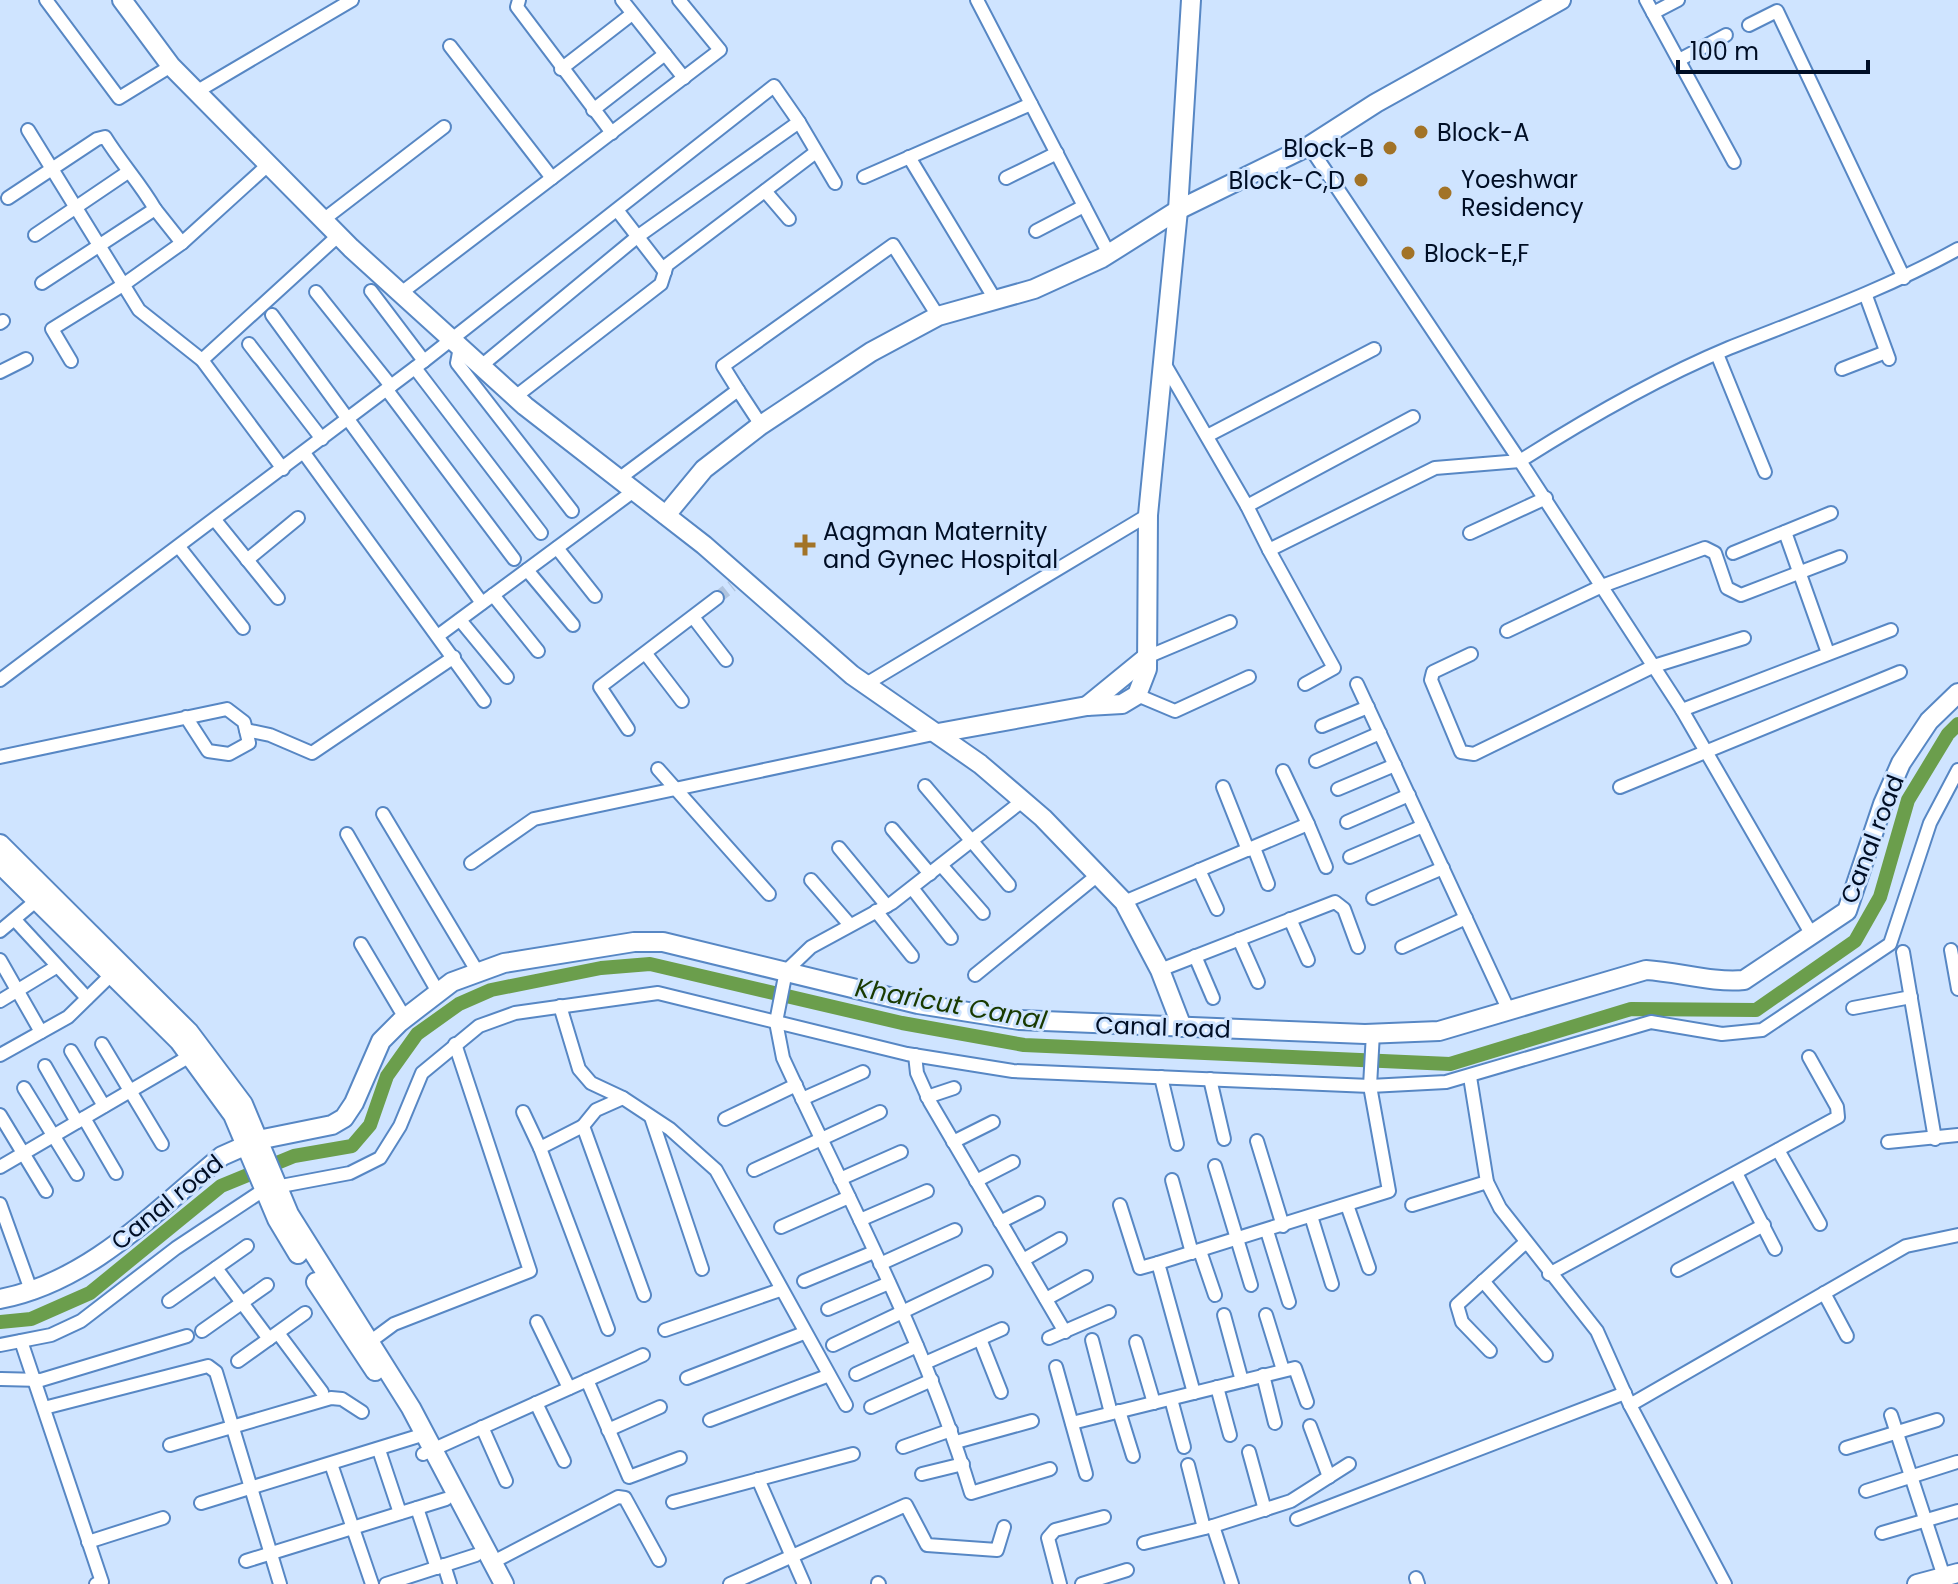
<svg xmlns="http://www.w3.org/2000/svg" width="1958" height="1584" viewBox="0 0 1958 1584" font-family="Poppins,sans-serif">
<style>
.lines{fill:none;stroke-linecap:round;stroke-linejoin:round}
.canal{stroke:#6b9e4c;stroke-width:14}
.street-tunnel{stroke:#b0c4de;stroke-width:12;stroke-dasharray:12 6;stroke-linecap:butt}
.street-casing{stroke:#5787c4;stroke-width:16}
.secondary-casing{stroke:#5787c4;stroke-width:22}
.street{stroke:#fff;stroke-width:12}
.secondary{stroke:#fff;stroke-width:18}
.poi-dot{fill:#a27327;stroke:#cfe4ff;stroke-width:3}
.labels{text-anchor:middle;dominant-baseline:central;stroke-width:6;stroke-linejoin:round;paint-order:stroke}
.poi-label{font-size:24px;fill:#000e25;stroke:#cfe4ff;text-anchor:start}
.street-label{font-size:24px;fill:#000e25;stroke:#cfe4ff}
.water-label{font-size:26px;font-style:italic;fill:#193a00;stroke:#cfe4ff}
</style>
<rect width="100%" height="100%" fill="#cfe4ff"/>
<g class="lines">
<path class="canal" d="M 0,1322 L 31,1319 L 90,1293 L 221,1186 L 294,1156 L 352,1146 L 370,1125 L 387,1076 L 417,1034 L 459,1004 L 491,990 L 601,968 L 650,964 L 902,1023 L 1024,1045 L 1450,1064 L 1631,1009 L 1756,1010 L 1855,941 L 1880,897 L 1908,800 L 1948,734 L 1958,724"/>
<path class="street-tunnel" d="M 717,598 L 732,586"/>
<defs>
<g id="street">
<path d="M 46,0 L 119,98 L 171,66"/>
<path d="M 519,0 L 517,7 L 612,133"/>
<path d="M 622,0 L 684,78"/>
<path d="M 977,0 L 1109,254"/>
<path d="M 1646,0 L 1653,13 L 1678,0"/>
<path d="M 1653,13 L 1734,162"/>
<path d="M 1749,25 L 1777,11 L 1904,278"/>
<path d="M 450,46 L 552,178"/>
<path d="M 1679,60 L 1726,35"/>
<path d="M 561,69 L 632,14"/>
<path d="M 196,92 L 352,0"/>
<path d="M 593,110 L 665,54"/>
<path d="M 799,122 L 835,183"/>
<path d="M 28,130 L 139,310 L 202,360 L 283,469"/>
<path d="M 909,157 L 996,301"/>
<path d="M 864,177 L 1031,104"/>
<path d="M 1006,178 L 1057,153"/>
<path d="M 765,191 L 789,219"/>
<path d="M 8,198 L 97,139 L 105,137 C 121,163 140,183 155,209 L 42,283"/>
<path d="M 155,209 L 182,243"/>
<path d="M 617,210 L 665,272"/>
<path d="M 323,220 L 444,127"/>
<path d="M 1036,231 L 1084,206"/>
<path d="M 35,235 L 128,172"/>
<path d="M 371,291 L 424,361"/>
<path d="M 316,292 L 391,386"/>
<path d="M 401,293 L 720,50 L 679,0"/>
<path d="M 1866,296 L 1889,359"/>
<path d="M 272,315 L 482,603"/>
<path d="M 0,323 L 3,321"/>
<path d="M 249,344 L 322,439"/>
<path d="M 460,347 L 457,363 L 572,511"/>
<path d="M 1717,354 L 1765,472"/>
<path d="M 202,360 L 339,235"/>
<path d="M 71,361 L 52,329 L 123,285 L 182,243 L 269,164"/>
<path d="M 1164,363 L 1247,506 L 1269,550 L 1435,468 L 1520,461 L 1309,146"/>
<path d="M 415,368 L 541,533"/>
<path d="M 1842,369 L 1886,352"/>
<path d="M 0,372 L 26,359"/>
<path d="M 387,390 L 514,559"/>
<path d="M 738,390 L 723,366 L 893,245 L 938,316"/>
<path d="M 515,397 L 661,284 L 667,265 L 816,152"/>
<path d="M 1207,436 L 1374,349"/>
<path d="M 304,453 L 484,701"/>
<path d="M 620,478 L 738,390 L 761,425"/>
<path d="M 1247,506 L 1413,417"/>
<path d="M 215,520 L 278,598"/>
<path d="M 1785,532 L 1828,653"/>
<path d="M 1470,533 L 1546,498"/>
<path d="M 179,547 L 243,628"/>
<path d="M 557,548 L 595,596"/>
<path d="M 1269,550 L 1334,668 L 1305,684"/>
<path d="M 1733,553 L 1831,513"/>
<path d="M 247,560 L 298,518"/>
<path d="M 527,570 L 573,625"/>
<path d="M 493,595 L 538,651"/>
<path d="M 693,617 L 726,660"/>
<path d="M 460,620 L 507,677"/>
<path d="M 1507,631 L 1602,586 L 1705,548 L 1715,553 L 1727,588 L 1741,595 L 1840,557"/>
<path d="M 439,635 L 635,490"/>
<path d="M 646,654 L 682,701"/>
<path d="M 1471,654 L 1433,672 L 1431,680 L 1461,752 L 1474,754 L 1654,666 L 1744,638"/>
<path d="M 1147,657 L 1230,622"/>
<path d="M 0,680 L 424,361 L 774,86 L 799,122 L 637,237 L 481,366"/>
<path d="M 866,684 L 1148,515"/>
<path d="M 1357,684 L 1509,1011"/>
<path d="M 1137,695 L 1175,711 L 1249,677"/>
<path d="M 1682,710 L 1891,630"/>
<path d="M 1322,726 L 1368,707"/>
<path d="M 628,729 L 600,687 L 717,598"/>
<path d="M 246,730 L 270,735 L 312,753 L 454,657"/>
<path d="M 0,757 L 227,709 L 244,722 L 249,743 L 229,754 L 208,751 L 186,717"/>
<path d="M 1316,761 L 1380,733"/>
<path d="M 658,769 L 769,894"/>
<path d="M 925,786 L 1009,885"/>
<path d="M 1223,787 L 1248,850"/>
<path d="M 1620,787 L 1900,672"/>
<path d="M 1338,789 L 1395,765"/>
<path d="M 1021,802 L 892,903 L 811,947 L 786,971 L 776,1022 L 783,1058 C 849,1201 925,1341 971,1493 L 1050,1469"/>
<path d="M 383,814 L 477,971"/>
<path d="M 1347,822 L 1409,795"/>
<path d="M 1308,824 L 1326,867"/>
<path d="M 892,829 L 930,874"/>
<path d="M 347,834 L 438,992"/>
<path d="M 839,848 L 887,906"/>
<path d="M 1254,848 L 1268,884"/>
<path d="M 1350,857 L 1423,826"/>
<path d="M 471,863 L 534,819 L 938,733"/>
<path d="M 941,865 L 983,913"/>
<path d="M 1199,870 L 1217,909"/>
<path d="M 811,880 L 850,925"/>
<path d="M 912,888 L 951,938"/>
<path d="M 1373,898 L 1443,868"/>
<path d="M 1124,902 L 1308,824 L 1283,771"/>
<path d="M 876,911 L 912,956"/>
<path d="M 1290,919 L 1308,960"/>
<path d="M 15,920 L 87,998"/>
<path d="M 0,931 L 37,900"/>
<path d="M 1812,935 L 1682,710 L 1520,461 C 1586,419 1657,378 1729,348 C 1807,317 1884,290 1958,249"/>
<path d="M 1239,939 L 1258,982"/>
<path d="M 361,944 L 405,1018"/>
<path d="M 1402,947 L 1466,918"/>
<path d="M 1951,950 L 1958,989"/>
<path d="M 1903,952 L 1935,1139"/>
<path d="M 1195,956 L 1213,998"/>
<path d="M 0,960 L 41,1032"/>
<path d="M 1160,970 L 1335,902 L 1344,909 L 1358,947"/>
<path d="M 975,975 L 1099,874"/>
<path d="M 0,1001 L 56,967"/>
<path d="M 560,1006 L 579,1069 L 591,1083 L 623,1098 L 670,1129 L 716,1170 L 846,1405"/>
<path d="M 1853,1008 L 1911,997"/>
<path d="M 102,1044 L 162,1144"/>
<path d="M 71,1051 L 104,1106"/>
<path d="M 0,1055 L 68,1017 L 112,974"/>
<path d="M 915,1055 L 917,1073 L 930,1102 L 1065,1332"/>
<path d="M 45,1066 L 77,1122"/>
<path d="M 1161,1077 L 1177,1144"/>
<path d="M 1470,1077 L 1487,1182 L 1500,1208 L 1597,1331 L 1630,1405 L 1725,1584"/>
<path d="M 1210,1079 L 1224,1139"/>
<path d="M 24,1088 L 77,1174"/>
<path d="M 927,1097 L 954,1088"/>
<path d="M 802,1099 L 863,1072"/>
<path d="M 523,1112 L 540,1148"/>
<path d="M 0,1115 L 46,1191"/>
<path d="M 651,1117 L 702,1269"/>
<path d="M 84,1118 L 116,1173"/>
<path d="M 725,1119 L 796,1085"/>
<path d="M 583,1126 L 596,1110 L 623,1098"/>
<path d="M 1257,1141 L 1283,1226"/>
<path d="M 953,1142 L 993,1122"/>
<path d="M 1888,1142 L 1958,1135"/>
<path d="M 1778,1150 L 1820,1224"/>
<path d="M 1215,1166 L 1251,1285"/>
<path d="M 0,1167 L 190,1056"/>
<path d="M 754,1170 L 880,1112"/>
<path d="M 1736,1173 L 1775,1249"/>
<path d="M 840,1179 L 901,1152"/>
<path d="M 1172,1180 L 1192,1253"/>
<path d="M 976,1181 L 1013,1162"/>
<path d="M 0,1204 L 32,1293"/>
<path d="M 1120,1205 L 1140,1268 L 1158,1263"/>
<path d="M 1347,1205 L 1369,1268"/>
<path d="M 1412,1205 L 1487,1182"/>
<path d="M 1311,1216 L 1332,1284"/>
<path d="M 860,1220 L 927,1191"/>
<path d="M 1000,1222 L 1038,1203"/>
<path d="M 781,1227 L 849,1197"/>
<path d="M 1267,1231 L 1289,1302"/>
<path d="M 1200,1251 L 1215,1295"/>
<path d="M 1023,1260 L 1060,1239"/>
<path d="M 880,1264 L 955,1230"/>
<path d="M 216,1268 L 269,1339"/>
<path d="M 1678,1270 L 1764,1225"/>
<path d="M 1549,1274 L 1838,1117 L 1837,1107 L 1809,1057"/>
<path d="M 804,1281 L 874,1252"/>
<path d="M 1483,1281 L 1546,1355"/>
<path d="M 1824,1293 L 1847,1336"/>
<path d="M 1046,1299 L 1086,1277"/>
<path d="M 169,1301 L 247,1246"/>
<path d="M 828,1309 L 889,1283"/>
<path d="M 1224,1315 L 1242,1381"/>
<path d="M 1266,1315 L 1283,1370"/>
<path d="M 537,1322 L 569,1388"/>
<path d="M 608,1329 L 540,1148 L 583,1126 L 644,1295"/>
<path d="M 665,1330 L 780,1290"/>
<path d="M 202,1331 L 267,1285"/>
<path d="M 278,1333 L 322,1392"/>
<path d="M 1049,1338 L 1109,1312"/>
<path d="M 980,1339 L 1001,1392"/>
<path d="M 1092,1340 L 1111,1413"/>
<path d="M 21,1341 L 102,1582 L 96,1584"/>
<path d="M 371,1341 L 394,1324 L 530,1271 L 455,1044"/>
<path d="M 1136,1342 L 1154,1403"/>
<path d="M 0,1345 L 51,1335 L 81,1321 L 176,1248 L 265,1189 L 350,1173 L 380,1158 L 400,1126 L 422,1073 L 479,1026 L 515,1013 L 658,993 L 907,1054 L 1013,1071 L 1370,1086 L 1446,1082 L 1651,1022 L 1722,1034 L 1762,1030 L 1890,944 L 1930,823 L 1958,770"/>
<path d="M 833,1345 L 986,1272"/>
<path d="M 1490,1351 L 1462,1322 L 1457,1305 L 1526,1242"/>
<path d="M 238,1361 L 305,1313"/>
<path d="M 925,1363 L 1002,1329"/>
<path d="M 1056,1367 L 1086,1474"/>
<path d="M 856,1374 L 917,1346"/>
<path d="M 1263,1375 L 1275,1423"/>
<path d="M 687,1378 L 804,1333"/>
<path d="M 1,1379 L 41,1380 L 187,1336"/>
<path d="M 587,1380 L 629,1477 L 680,1458"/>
<path d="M 1217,1387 L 1230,1435"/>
<path d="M 1194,1393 L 1158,1263 L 1389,1191 L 1370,1086 L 1373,1033"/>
<path d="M 1171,1399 L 1184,1447"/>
<path d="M 536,1403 L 564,1461"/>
<path d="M 1630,1405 L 1906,1246 L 1958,1235"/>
<path d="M 871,1407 L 932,1380"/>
<path d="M 44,1408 L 208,1366 L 216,1372 L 280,1584"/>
<path d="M 1119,1411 L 1133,1456"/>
<path d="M 1891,1415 L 1946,1583"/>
<path d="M 710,1420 L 827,1376"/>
<path d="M 1072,1423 L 1295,1368 L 1307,1402"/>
<path d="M 1310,1426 L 1329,1477"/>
<path d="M 482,1427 L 506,1481"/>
<path d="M 608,1430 L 660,1407"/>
<path d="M 956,1442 L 1032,1421"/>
<path d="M 170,1445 L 331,1398 L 342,1399 L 362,1412"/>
<path d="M 903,1447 L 951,1430"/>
<path d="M 1846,1448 L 1937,1420"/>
<path d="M 379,1450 L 400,1513"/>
<path d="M 1249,1452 L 1265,1510"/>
<path d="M 423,1454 L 643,1355"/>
<path d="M 331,1464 L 372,1584"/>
<path d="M 1188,1465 L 1204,1528"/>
<path d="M 922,1474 L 963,1464"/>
<path d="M 758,1479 L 804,1584"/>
<path d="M 1866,1491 L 1957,1462"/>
<path d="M 673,1502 L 853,1454"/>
<path d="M 201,1503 L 425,1434"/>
<path d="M 417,1508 L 437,1568"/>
<path d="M 1297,1519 L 1625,1393"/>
<path d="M 1213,1526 L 1232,1584"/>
<path d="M 1882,1533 L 1958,1511"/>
<path d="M 88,1542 L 163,1518"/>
<path d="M 1144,1543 L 1213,1526 L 1291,1501 L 1349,1464"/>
<path d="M 246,1561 L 446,1499"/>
<path d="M 493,1562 L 618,1497 L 625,1498 L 659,1560"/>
<path d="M 444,1565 L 450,1584"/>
<path d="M 1416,1578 L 1418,1584"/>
<path d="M 878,1583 L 879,1584"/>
<path d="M 386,1584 L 476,1555"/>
<path d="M 730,1584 L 906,1505 L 927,1545 L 997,1550 L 1004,1527"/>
<path d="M 1060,1584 L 1048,1538 L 1055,1530 L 1104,1517"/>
<path d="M 1082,1584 L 1127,1570"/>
</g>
<g id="secondary">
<path d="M 122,0 L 171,66 L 351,248 L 525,406 L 704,545 L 852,675 L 980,764 L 1043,818 L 1124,902 L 1160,970 L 1182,1027"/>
<path d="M 666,515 L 704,469 L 761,425 L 871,352 L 938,316 L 1034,289 L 1102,258 L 1178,210 L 1309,146 L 1376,103 L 1561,0"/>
<path d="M 1087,706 L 1147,657"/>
<path d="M 938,733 L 1087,706 L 1122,704 L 1137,695 L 1147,669 L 1148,515 L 1178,210 L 1191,0"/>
<path d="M 0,844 L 189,1032 L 243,1104 L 289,1214 L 411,1408 L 504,1584"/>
<path d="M 0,864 L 179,1041 L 233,1115 L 277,1219 L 298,1254"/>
<path d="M 316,1282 L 375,1371"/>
<path d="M 0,1299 C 89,1282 154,1212 222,1156 L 258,1140 L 332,1125 L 344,1118 L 354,1103 L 381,1041 L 400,1022 L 452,982 L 504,963 L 634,942 L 663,942 L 918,1004 L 1019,1020 L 1365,1034 L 1439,1031 L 1646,970 C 1679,972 1712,983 1744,980 L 1847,911 L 1883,804 L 1901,763 L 1929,721 L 1958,693"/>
<path d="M 1917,1584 L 1958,1573"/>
</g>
</defs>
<use href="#street" class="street-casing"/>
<use href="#secondary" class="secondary-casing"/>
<use href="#street" class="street"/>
<use href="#secondary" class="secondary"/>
</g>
<g class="poi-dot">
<circle cx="1421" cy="132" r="8"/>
<circle cx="1390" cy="148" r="8"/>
<circle cx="1361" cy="180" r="8"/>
<circle cx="1445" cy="193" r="8"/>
<circle cx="1408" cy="253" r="8"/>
<path d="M801 533h8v8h8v8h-8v8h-8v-8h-8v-8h8z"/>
</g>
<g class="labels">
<g class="poi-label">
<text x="1437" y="132">Block-A</text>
<text x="1374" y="148" text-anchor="end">Block-B</text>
<text x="1461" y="179">Yoeshwar<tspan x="1461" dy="28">Residency</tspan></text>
<text x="1345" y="180" text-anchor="end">Block-C,D</text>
<text x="1424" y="253">Block-E,F</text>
<text x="823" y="531">Aagman Maternity<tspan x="823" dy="28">and Gynec Hospital</tspan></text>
</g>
<g class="street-label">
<text transform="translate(1872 839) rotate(-69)">Canal road</text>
<text transform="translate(1163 1027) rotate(2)">Canal road</text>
<text transform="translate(167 1202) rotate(-39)">Canal road</text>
</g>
<g class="water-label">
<text transform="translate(951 1004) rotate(10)">Kharicut Canal</text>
</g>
</g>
<path d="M1678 60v12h190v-12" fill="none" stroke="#000e25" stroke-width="4"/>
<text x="1690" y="60" font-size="24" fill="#000e25" stroke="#cfe4ff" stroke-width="6" paint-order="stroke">100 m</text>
</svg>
